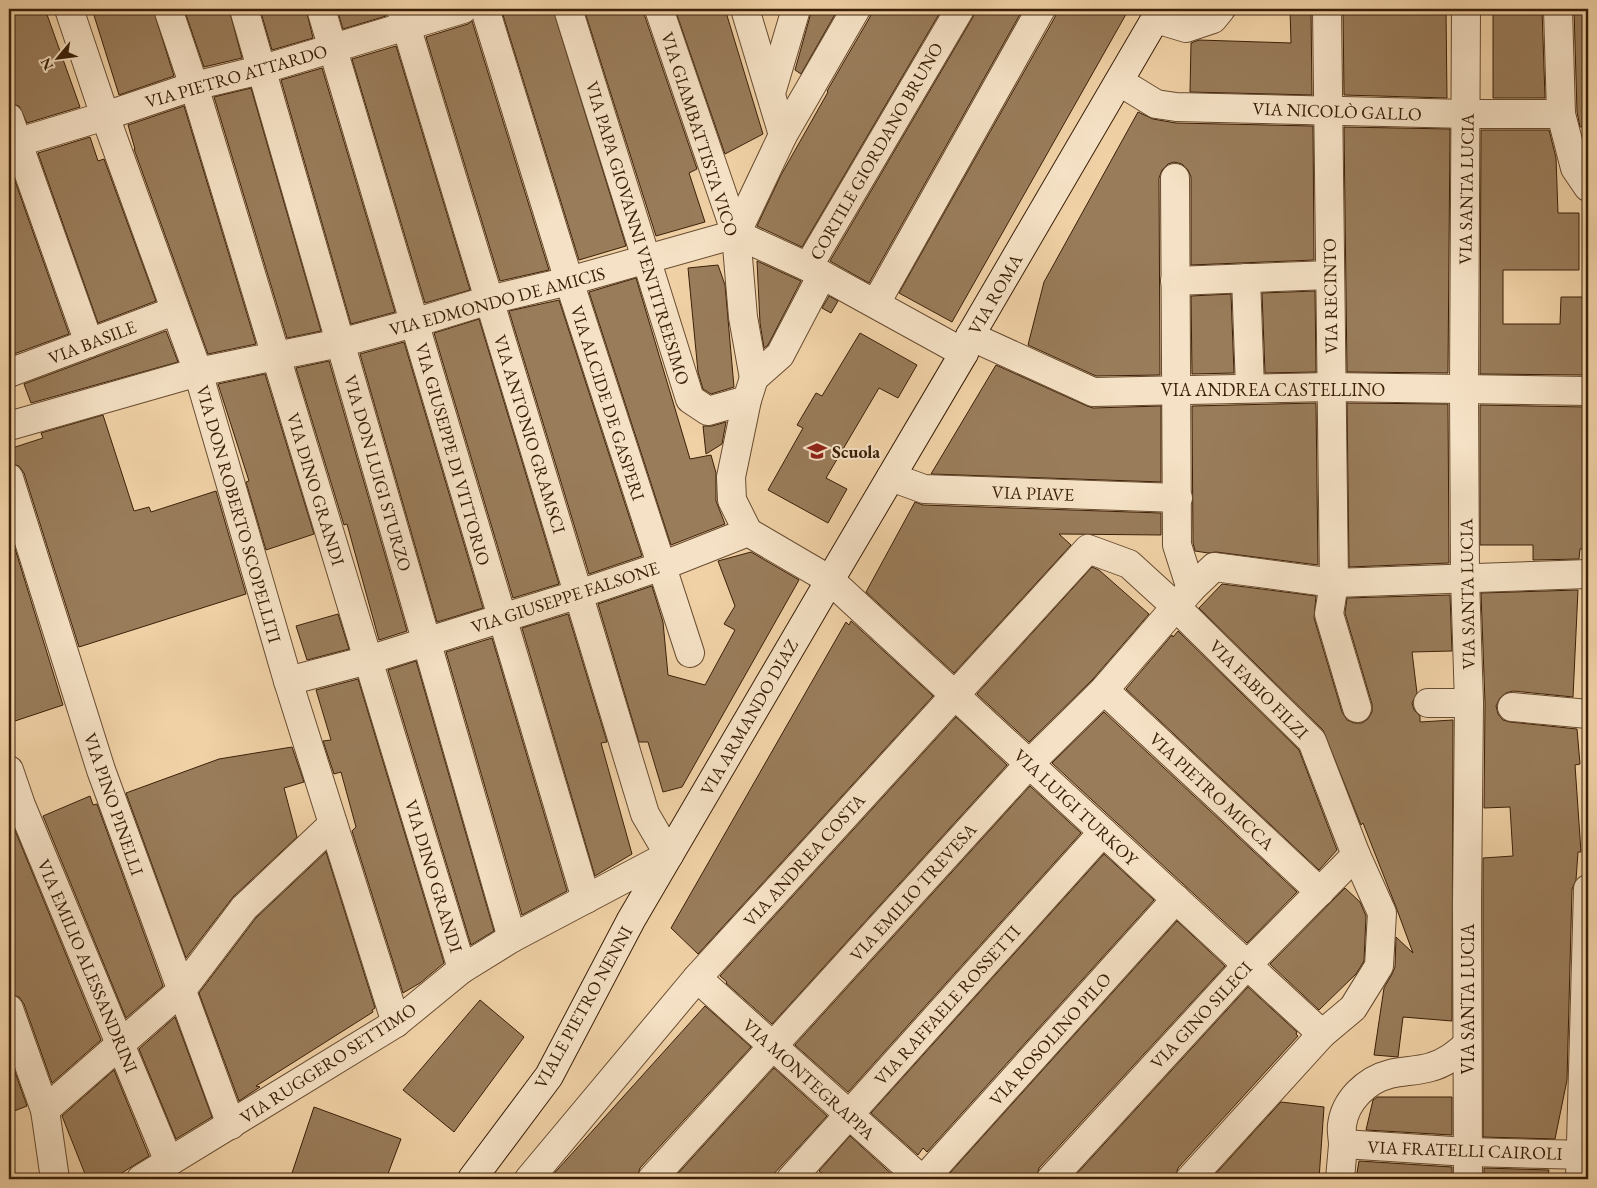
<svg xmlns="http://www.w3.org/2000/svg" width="1597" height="1188" viewBox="0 0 1597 1188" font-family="'EB Garamond',serif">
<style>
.building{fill:#997c5a;stroke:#3b2008}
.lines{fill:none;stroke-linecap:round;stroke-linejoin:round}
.street-casing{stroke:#684c30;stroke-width:30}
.secondary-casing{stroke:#3b2008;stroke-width:30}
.street{stroke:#f5e1c5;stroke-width:28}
.secondary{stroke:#f5e1c5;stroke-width:28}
.labels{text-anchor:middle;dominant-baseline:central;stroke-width:4;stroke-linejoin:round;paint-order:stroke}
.street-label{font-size:18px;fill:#3b2008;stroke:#f5e1c5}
.poi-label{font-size:18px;font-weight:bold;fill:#3b2008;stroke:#f5e1c5;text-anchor:start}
</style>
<rect width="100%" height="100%" fill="#f0d1a6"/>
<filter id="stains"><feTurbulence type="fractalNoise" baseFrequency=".004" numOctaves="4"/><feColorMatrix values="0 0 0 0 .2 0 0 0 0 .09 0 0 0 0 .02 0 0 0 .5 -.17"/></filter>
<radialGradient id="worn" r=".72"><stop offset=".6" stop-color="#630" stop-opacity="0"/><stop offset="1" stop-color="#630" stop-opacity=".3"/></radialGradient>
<g class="building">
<path d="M 9,9 L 45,9 L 80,107 L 27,123 L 19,106 L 9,103 Z"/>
<path d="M 92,9 L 153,9 L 174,76 L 119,95 Z"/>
<path d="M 184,9 L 229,9 L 242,58 L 204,67 Z"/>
<path d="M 260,9 L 306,9 L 313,38 L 272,50 Z"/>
<path d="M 337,9 L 384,9 L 386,16 L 343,29 Z"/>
<path d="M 522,9 L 553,9 L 626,246 L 579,260 L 503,15 Z"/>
<path d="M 584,9 L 644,9 L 644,14 L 697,169 L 689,173 L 705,222 L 656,236 Z"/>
<path d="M 675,9 L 725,9 L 763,134 L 725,154 Z"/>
<path d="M 812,9 L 838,9 L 801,74 L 795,70 Z"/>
<path d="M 872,9 L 942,9 L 802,247 L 757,226 L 781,175 L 828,92 L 827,91 L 870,17 Z"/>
<path d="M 976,9 L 1023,9 L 869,283 L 830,261 L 973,17 Z"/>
<path d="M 1057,9 L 1129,9 L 952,322 L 899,293 L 1055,17 Z"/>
<path d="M 1290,9 L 1311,9 L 1312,95 L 1190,92 L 1191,43 L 1199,40 L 1291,43 Z"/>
<path d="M 1343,9 L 1446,9 L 1447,98 L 1344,95 Z"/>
<path d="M 1493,9 L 1542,9 L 1545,98 L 1493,98 Z"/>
<path d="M 1574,9 L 1588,9 L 1588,126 L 1580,127 L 1577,112 Z"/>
<path d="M 472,21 L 549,270 L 500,281 L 426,37 L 468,24 Z"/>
<path d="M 396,46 L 470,290 L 425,303 L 352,59 Z"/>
<path d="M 322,68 L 395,312 L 351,324 L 281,80 Z"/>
<path d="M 251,88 L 321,331 L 287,338 L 214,97 Z"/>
<path d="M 184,106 L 256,344 L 208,354 L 134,149 L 135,149 L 128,125 Z"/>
<path d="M 1138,112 L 1153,119 L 1176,123 L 1313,126 L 1314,260 L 1191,265 L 1191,177 L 1188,170 L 1182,164 L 1174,162 L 1168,164 L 1162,170 L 1159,178 L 1160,375 L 1096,376 L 1028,345 L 1044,282 Z"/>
<path d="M 1344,127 L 1450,129 L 1448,373 L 1347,372 Z"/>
<path d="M 1481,130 L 1549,130 L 1556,158 L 1558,213 L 1579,213 L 1579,270 L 1503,270 L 1503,324 L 1560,324 L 1561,297 L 1584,297 L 1584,375 L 1480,374 Z"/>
<path d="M 90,137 L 98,161 L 104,159 L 156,301 L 98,323 L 38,153 Z"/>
<path d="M 9,164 L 69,334 L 14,354 L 9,339 Z"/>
<path d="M 757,261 L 801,281 L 768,345 L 764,348 L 760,323 Z"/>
<path d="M 718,265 L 725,285 L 734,387 L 711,394 L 703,389 L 698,372 L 688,268 Z"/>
<path d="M 636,278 L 690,459 L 711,455 L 716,473 L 716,501 L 725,524 L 671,545 L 589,292 Z"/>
<path d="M 1315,291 L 1316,372 L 1265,373 L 1262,293 Z"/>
<path d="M 1231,294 L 1234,373 L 1192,374 L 1191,296 Z"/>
<path d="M 829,296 L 838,301 L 831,313 L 822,308 Z"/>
<path d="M 559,300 L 642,556 L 589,574 L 509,311 Z"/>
<path d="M 479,319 L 559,584 L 513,598 L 434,333 Z"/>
<path d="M 166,331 L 178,362 L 31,403 L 24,384 Z"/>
<path d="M 860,333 L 917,365 L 898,398 L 879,388 L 826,478 L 847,489 L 828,523 L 768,490 L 803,428 L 797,425 L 816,393 L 822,396 Z"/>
<path d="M 404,342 L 483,608 L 437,622 L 360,354 Z"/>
<path d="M 329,361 L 407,631 L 379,640 L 347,524 L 344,525 L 296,368 Z"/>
<path d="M 996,365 L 1087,406 L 1093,408 L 1161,406 L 1161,482 L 931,474 Z"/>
<path d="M 265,374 L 314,534 L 266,550 L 246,482 L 249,481 L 218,384 Z"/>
<path d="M 1316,403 L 1318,565 L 1216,552 L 1208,553 L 1195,551 L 1193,543 L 1192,406 Z"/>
<path d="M 1347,403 L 1448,404 L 1449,563 L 1349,567 Z"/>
<path d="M 1480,405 L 1585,407 L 1586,549 L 1580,549 L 1579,559 L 1533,560 L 1533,545 L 1480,545 Z"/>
<path d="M 103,415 L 134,511 L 149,507 L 151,512 L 216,491 L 246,594 L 79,647 L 24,473 L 19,466 L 9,463 L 9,449 L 43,438 L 41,433 Z"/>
<path d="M 726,422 L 722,444 L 706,454 L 703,426 L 712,426 Z"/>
<path d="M 915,502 L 923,505 L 1161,513 L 1161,535 L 1059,534 L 1071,545 L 954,673 L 866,592 Z"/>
<path d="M 9,529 L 63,705 L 9,723 Z"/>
<path d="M 751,552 L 799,580 L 682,787 L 663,792 L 648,742 L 639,742 L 598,604 L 652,586 L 663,622 L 668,675 L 705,685 L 735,630 L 724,624 L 735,606 L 718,561 Z"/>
<path d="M 1092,567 L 1099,570 L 1149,614 L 1093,679 L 1029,742 L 977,694 Z"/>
<path d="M 1222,584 L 1316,596 L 1314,618 L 1342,712 L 1347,720 L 1354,723 L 1362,723 L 1368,719 L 1372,712 L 1372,704 L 1345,613 L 1347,598 L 1450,595 L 1452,651 L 1412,652 L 1417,693 L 1412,703 L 1414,710 L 1420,716 L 1420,722 L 1453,720 L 1452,1021 L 1403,1017 L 1398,1057 L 1374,1055 L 1384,988 L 1392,974 L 1395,967 L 1396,937 L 1413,953 L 1396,907 L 1363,823 L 1361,825 L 1323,730 L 1199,608 Z"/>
<path d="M 1578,590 L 1573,697 L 1513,691 L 1506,693 L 1500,698 L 1496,706 L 1498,714 L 1503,720 L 1510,722 L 1577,729 L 1580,764 L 1575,765 L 1581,852 L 1578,852 L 1576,880 L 1572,889 L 1567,1080 L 1555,1139 L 1483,1137 L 1483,858 L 1513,856 L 1510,807 L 1484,808 L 1485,703 L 1481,593 Z"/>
<path d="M 338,614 L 349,649 L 307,660 L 296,626 Z"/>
<path d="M 568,614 L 607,742 L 601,743 L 632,854 L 595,876 L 522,628 Z"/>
<path d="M 851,621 L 933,696 L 698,954 L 671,928 L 846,622 L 849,625 Z"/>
<path d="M 1178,631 L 1299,750 L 1337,850 L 1319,870 L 1126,689 L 1172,635 L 1173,637 Z"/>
<path d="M 492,638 L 567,891 L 522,915 L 446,652 Z"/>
<path d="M 416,661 L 494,931 L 471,945 L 388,670 Z"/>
<path d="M 358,679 L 444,963 L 420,983 L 403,993 L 352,831 L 356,827 L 341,772 L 334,774 L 323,741 L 331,740 L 316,690 Z"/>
<path d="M 1104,712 L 1297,892 L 1247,943 L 1052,763 Z"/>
<path d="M 956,717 L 1007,765 L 772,1024 L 726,983 L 727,982 L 720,976 Z"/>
<path d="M 292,747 L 304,782 L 284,788 L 297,837 L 233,897 L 186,958 L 126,793 L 219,759 Z"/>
<path d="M 1030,786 L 1081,833 L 848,1092 L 795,1045 Z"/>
<path d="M 90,796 L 93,805 L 97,804 L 163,986 L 126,1018 L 43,816 Z"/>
<path d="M 14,828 L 101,1040 L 52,1083 L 24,1004 L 19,997 L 9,994 L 9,831 Z"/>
<path d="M 326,852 L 375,1008 L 372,1010 L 373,1012 L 256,1086 L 260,1087 L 239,1101 L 199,993 L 256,918 Z"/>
<path d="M 1104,854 L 1154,900 L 927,1152 L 923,1148 L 918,1155 L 871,1113 Z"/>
<path d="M 1345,888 L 1360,902 L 1366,916 L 1364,961 L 1356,974 L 1319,1010 L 1270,964 Z"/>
<path d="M 1177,921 L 1225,966 L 1039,1168 L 1036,1179 L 957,1179 L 950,1173 Z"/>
<path d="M 1248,987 L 1297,1032 L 1296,1034 L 1298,1036 L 1178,1168 L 1175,1179 L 1072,1179 Z"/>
<path d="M 480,1000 L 524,1037 L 454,1132 L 403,1090 Z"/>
<path d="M 705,1006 L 751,1047 L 640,1168 L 637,1179 L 549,1179 Z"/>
<path d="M 175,1017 L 212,1117 L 176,1139 L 139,1049 Z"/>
<path d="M 9,1055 L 27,1106 L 9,1113 Z"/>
<path d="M 774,1068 L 827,1116 L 796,1150 L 769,1179 L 673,1179 Z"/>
<path d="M 114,1070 L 149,1156 L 112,1179 L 87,1179 L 62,1116 Z"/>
<path d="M 1377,1097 L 1452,1097 L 1452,1135 L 1366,1130 L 1373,1100 Z"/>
<path d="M 1281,1102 L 1324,1107 L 1319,1179 L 1211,1179 Z"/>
<path d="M 314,1107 L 401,1139 L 386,1179 L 290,1179 Z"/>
<path d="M 850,1136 L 897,1179 L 829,1179 L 819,1171 Z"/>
<path d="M 1359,1161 L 1452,1167 L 1452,1179 L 1356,1179 Z"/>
<path d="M 1484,1168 L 1549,1170 L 1547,1179 L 1484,1179 Z"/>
</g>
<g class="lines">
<defs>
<g id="street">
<path d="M 69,9 L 105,116 L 198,372 L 288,681 L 396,1023"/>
<path d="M 168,9 L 194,86 L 462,969"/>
<path d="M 244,9 L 512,938"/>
<path d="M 321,9 L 586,899"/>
<path d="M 485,9 L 569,281 L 690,653"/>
<path d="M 568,9 L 690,399 L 708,411 L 747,400"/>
<path d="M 659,9 L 736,234 L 743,317 L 754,378"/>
<path d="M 745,9 L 783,135"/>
<path d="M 1327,9 L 1334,583 L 1329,614 L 1357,708"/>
<path d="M 1466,9 L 1464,390 L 1465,578 L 1469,703 L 1467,903 L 1468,1179"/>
<path d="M 1558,9 L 1561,114 L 1575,168 L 1588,187"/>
<path d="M 1156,19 L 1186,28 L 1213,19 L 1221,9"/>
<path d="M 1120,82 L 1156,104 L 1176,107 L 1467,114 L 1561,114"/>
<path d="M 771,93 L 796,9"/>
<path d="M 9,118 L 89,343"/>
<path d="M 9,145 L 105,116 L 194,86 L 260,70 L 463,9"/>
<path d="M 1175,178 L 1177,545 L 1191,589"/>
<path d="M 736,234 L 783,135 L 856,9"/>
<path d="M 808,267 L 960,9"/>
<path d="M 1246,278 L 1250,388"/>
<path d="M 1175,281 L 1330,275"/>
<path d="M 876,303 L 1041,9"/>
<path d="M 970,336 L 1093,392 L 1331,387 L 1588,391"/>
<path d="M 9,373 L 174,311"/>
<path d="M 9,426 L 198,372 L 340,343 L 414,323 L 489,300 L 569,281 L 736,234 L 808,267 L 964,353"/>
<path d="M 891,477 L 924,489 L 1178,498"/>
<path d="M 9,478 L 101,770 L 231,1125"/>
<path d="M 748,532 L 732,500 L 731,477 L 747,400 L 754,378 L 780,355 L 822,275"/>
<path d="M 288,681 L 368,660 L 579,594 L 662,566 L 748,532 L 830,580 L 1322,1034"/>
<path d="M 1104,690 L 1320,892"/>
<path d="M 1428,703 L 1469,703"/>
<path d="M 1512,707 L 1588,714"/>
<path d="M 9,770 L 21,805 L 169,1162"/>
<path d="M 697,978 L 921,1179"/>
<path d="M 9,1009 L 45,1110 L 55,1179"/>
<path d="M 45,1110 L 181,991 L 244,908 L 333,824"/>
<path d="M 1343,1144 L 1468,1152 L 1588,1155"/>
<path d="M 141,1179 L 396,1023 L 462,969 L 512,938 L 669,855 L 645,814 L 401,9"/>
<path d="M 529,1179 L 697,978 L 1088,549 L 1129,564 L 1175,606 L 1312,741 L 1356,855 L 1382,913 L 1379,966 L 1353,1008 L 1322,1034 L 1190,1179"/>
<path d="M 652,1179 L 1029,764 L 1104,690 L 1191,589 L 1214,567 L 1334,583 L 1588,574"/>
<path d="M 791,1179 L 1103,832"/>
<path d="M 924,1179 L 1176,899"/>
<path d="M 1051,1179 L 1247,965 L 1356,855"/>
<path d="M 1340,1179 C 1341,1168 1342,1156 1343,1145 C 1343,1138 1341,1132 1342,1125 C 1345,1101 1366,1080 1390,1074 C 1403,1071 1418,1071 1431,1067 C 1446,1063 1456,1054 1467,1045"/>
<path d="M 1580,1179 L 1588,889"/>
</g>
<path id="secondary" d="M 472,1179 L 549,1076 L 631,920 L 830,580 L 964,353 L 970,336 L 1161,9"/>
</defs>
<use href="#street" class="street-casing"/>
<use href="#secondary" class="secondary-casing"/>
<use href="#street" class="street"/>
<use href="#secondary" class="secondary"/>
</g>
<defs>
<symbol id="school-bare" viewBox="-9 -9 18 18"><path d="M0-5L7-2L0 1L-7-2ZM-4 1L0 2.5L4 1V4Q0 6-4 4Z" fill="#8f2418" stroke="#f5e1c5" stroke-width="2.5" paint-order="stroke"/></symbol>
</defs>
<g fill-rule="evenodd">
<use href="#school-bare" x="803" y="437" width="28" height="28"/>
</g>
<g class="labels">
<g class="street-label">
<text transform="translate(236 76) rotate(-16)">VIA PIETRO ATTARDO</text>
<text transform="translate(1337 111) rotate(2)">VIA NICOLÒ GALLO</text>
<text transform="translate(700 134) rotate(72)">VIA GIAMBATTISTA VICO</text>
<text transform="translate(876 151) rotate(-60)">CORTILE GIORDANO BRUNO</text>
<text transform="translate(1466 189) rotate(-89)">VIA SANTA LUCIA</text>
<text transform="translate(638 233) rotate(73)">VIA PAPA GIOVANNI VENTITREESIMO</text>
<text transform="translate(995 294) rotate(-60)">VIA ROMA</text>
<text transform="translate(1330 296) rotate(-91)">VIA RECINTO</text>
<text transform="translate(497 301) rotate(-15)">VIA EDMONDO DE AMICIS</text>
<text transform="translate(92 342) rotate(-21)">VIA BASILE</text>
<text x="1273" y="389">VIA ANDREA CASTELLINO</text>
<text transform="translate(608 403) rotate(72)">VIA ALCIDE DE GASPERI</text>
<text transform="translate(530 434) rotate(73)">VIA ANTONIO GRAMSCI</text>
<text transform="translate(453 454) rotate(74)">VIA GIUSEPPE DI VITTORIO</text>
<text transform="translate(378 473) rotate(74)">VIA DON LUIGI STURZO</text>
<text transform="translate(316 489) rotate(73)">VIA DINO GRANDI</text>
<text transform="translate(1033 493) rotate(2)">VIA PIAVE</text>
<text transform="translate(239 514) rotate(74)">VIA DON ROBERTO SCOPELLITI</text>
<text transform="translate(1467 594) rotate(-91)">VIA SANTA LUCIA</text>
<text transform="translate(565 597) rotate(-18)">VIA GIUSEPPE FALSONE</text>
<text transform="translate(1259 689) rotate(45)">VIA FABIO FILZI</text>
<text transform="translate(749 717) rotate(-60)">VIA ARMANDO DIAZ</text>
<text transform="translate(1212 791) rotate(43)">VIA PIETRO MICCA</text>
<text transform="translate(114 804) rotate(71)">VIA PINO PINELLI</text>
<text transform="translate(1076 807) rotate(43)">VIA LUIGI TURKOY</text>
<text transform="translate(804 860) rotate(-48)">VIA ANDREA COSTA</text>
<text transform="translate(434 876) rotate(73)">VIA DINO GRANDI</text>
<text transform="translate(913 892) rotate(-48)">VIA EMILIO TREVESA</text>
<text transform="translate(88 966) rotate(67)">VIA EMILIO ALESSANDRINI</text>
<text transform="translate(1467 999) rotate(-90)">VIA SANTA LUCIA</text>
<text transform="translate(947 1005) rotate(-48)">VIA RAFFAELE ROSSETTI</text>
<text transform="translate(583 1007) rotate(-61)">VIALE PIETRO NENNI</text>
<text transform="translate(1201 1015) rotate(-47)">VIA GINO SILECI</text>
<text transform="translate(1050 1039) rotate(-48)">VIA ROSOLINO PILO</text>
<text transform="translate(328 1063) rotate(-33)">VIA RUGGERO SETTIMO</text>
<text transform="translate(809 1079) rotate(42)">VIA MONTEGRAPPA</text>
<text transform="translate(1465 1150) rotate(2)">VIA FRATELLI CAIROLI</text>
</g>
<g class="poi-label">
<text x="832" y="451">Scuola</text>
</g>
</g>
<rect width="1597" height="1188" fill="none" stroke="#f0d1a6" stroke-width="30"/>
<rect x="10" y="10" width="1577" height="1168" fill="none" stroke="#3b2008" stroke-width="2.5"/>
<rect x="15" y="15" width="1567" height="1158" fill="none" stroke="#3b2008"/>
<g transform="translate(58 58) rotate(241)" stroke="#f5e1c5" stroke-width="4" paint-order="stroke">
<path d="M0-4L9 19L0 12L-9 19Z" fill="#3b2008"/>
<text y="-8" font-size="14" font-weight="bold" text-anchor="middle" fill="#3b2008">N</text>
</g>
<rect width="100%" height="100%" filter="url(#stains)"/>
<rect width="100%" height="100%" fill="url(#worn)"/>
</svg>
